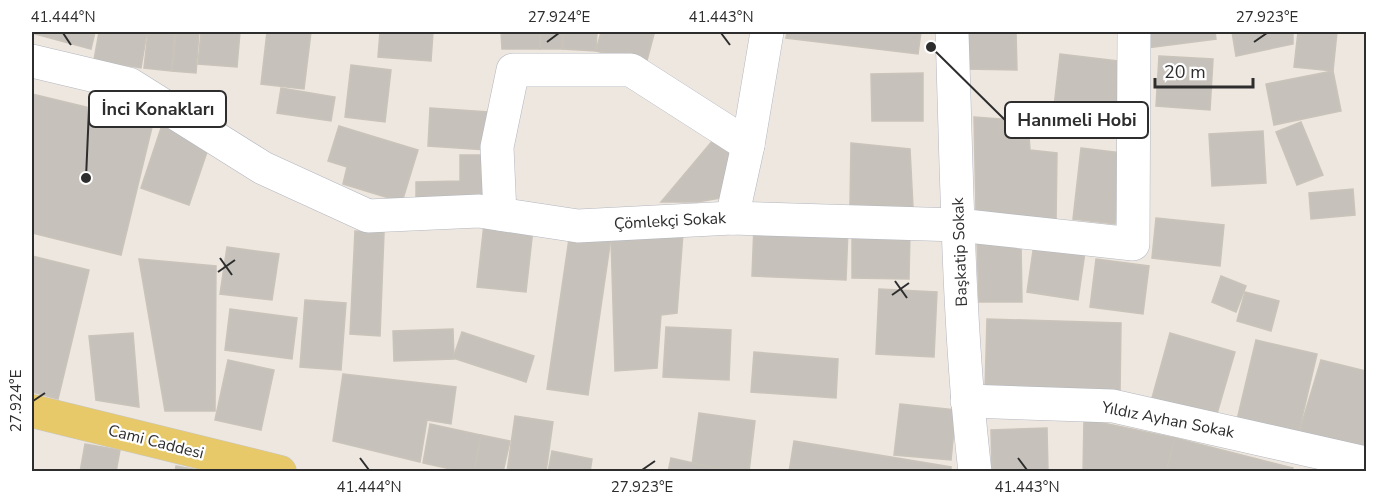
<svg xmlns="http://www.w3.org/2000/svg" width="1398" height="503" viewBox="0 0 1398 503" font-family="'Nunito Sans',sans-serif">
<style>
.building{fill:#c6c2bb;stroke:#c9c3ba;stroke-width:1.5}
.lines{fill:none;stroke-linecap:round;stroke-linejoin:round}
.minor-casing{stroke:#b3b6bf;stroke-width:34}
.major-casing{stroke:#c8c8c8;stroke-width:34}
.minor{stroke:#fff;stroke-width:33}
.major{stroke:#e8c96a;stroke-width:33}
.ticks{fill:none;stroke:#2d2d2d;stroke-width:2}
.labels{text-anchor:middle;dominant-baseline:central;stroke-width:4.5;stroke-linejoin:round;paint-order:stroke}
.street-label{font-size:16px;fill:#2d2d2d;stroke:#fff}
.leader{fill:none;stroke:#2d2d2d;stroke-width:2}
.callout-dot{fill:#2d2d2d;stroke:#fff;stroke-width:2}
.callout{fill:#fff;stroke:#2d2d2d;stroke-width:2}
.callout-label{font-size:18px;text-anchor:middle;font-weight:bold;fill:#2d2d2d}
.neatline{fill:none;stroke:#2d2d2d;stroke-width:2}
.ticks-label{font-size:15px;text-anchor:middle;fill:#2d2d2d}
</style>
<rect width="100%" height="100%" fill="#ede7e0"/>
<g class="building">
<path d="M 35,32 L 95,32 L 91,49 L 35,34 Z"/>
<path d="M 99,32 L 147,32 L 141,68 L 94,60 Z"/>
<path d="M 148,32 L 175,32 L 171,71 L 144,68 Z"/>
<path d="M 176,32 L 199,32 L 196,73 L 172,71 Z"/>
<path d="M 201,32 L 240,32 L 237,67 L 198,64 Z"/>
<path d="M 267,32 L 311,32 L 304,89 L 261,84 Z"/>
<path d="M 380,32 L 433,32 L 431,61 L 378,57 Z"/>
<path d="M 501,32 L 540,32 L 540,49 L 502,49 Z"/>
<path d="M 541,32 L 563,32 L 563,49 L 540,49 Z"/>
<path d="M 563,32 L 597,32 L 596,51 L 563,49 Z"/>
<path d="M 601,32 L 643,32 L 654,34 L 646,64 L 596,51 Z"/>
<path d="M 787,32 L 921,32 L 918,54 L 786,38 Z"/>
<path d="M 965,32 L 1016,32 L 1017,70 L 966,69 Z"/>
<path d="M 1145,32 L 1215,32 L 1216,39 L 1147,48 Z"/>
<path d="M 1232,32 L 1293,32 L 1293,44 L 1236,56 Z"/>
<path d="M 1298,32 L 1337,32 L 1333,71 L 1294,67 Z"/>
<path d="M 1060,54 L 1126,62 L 1118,132 L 1052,124 Z"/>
<path d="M 1159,56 L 1213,59 L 1210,110 L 1156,106 Z"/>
<path d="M 351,65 L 391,70 L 385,122 L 345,117 Z"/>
<path d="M 1333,71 L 1341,111 L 1274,125 L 1266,84 Z"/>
<path d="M 923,73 L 923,121 L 872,121 L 871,74 Z"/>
<path d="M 281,88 L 335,97 L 331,121 L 277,113 Z"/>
<path d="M 32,94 L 153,123 L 121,255 L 32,233 Z"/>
<path d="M 430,108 L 489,112 L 487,150 L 428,146 Z"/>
<path d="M 974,117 L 1028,121 L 1030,150 L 1057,153 L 1056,222 L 976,211 Z"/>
<path d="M 164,119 L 209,146 L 189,205 L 141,188 Z"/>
<path d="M 1301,122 L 1323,175 L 1297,185 L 1276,132 Z"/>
<path d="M 339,126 L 418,150 L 402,202 L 343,184 L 347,167 L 328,161 Z"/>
<path d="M 1263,131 L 1266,183 L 1212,186 L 1209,134 Z"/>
<path d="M 719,133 L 741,149 L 726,197 L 697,202 L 661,202 Z"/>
<path d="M 851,143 L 910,149 L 913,207 L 850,205 Z"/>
<path d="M 1081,148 L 1122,153 L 1115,224 L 1073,219 Z"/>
<path d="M 460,155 L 485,155 L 486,201 L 416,202 L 416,182 L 460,181 Z"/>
<path d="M 1353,189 L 1355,215 L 1311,219 L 1309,193 Z"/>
<path d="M 1156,218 L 1224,225 L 1220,266 L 1152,258 Z"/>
<path d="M 484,224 L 533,229 L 526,292 L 477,287 Z"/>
<path d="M 754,225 L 848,229 L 846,280 L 752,276 Z"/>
<path d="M 852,229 L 910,230 L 909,279 L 852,278 Z"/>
<path d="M 355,231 L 384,233 L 380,336 L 350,334 Z"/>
<path d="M 570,232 L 611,238 L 588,395 L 547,389 Z"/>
<path d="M 683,233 L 677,313 L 661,315 L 657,368 L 615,371 L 611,238 Z"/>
<path d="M 1021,243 L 1022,302 L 979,302 L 977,244 Z"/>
<path d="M 1034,244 L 1085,252 L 1078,300 L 1027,292 Z"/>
<path d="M 227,247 L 279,254 L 272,300 L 220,294 Z"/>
<path d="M 32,256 L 89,270 L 58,399 L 32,392 Z"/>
<path d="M 139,259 L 216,266 L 215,411 L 165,411 Z"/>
<path d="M 1096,259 L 1149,266 L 1143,314 L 1090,307 Z"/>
<path d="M 1221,276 L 1246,286 L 1236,312 L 1212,302 Z"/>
<path d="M 879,289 L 937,292 L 934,357 L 876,354 Z"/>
<path d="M 1245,292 L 1279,301 L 1271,331 L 1237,321 Z"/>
<path d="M 305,300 L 346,303 L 341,370 L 300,367 Z"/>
<path d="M 230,309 L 297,318 L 292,359 L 225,350 Z"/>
<path d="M 987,319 L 1121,323 L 1120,394 L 985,391 Z"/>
<path d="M 666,327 L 731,330 L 729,380 L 663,377 Z"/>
<path d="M 453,329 L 454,359 L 394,361 L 393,331 Z"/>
<path d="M 462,332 L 534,356 L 526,382 L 453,358 Z"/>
<path d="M 133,333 L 139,407 L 96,400 L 89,336 Z"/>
<path d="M 1170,333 L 1235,352 L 1216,417 L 1152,398 Z"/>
<path d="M 1256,340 L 1317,354 L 1297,439 L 1236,424 Z"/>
<path d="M 754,352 L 838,359 L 836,398 L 751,392 Z"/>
<path d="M 228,360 L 274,370 L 261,430 L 215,420 Z"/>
<path d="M 1321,360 L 1366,371 L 1366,435 L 1362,454 L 1297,439 Z"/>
<path d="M 343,374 L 456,387 L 451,424 L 427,420 L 420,462 L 333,441 Z"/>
<path d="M 900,404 L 956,410 L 951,460 L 894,455 Z"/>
<path d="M 699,413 L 755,421 L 749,472 L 692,465 Z"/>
<path d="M 515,416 L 553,422 L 546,472 L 507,472 Z"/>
<path d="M 1084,419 L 1175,438 L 1166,472 L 1083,472 Z"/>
<path d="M 430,424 L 481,435 L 474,472 L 464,472 L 423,463 Z"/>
<path d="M 1047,428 L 1048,472 L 992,472 L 991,430 Z"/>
<path d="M 481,435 L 510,441 L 503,472 L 474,472 Z"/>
<path d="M 1175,438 L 1293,468 L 1292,472 L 1166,472 Z"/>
<path d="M 794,441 L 951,467 L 951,472 L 789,472 Z"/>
<path d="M 85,444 L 120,450 L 116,472 L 80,472 Z"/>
<path d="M 552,451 L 592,459 L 590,472 L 548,472 Z"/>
<path d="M 671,458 L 733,472 L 668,472 Z"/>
<path d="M 176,466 L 209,472 L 175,472 Z"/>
</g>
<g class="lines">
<defs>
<g id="minor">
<path d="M 952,32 C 957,178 958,326 975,472"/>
<path d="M 32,61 L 129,84 L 263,168 L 368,216 L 479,211 L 578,226 L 732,218 L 958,225 L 1133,244 L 1134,32"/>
<path d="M 500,214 L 497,147 L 513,70 L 631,70 L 748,145"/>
<path d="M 732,218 L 748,145 L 767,32"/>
<path d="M 967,401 L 1113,406 L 1366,463"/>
</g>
<path id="major" d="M 32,411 L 280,472"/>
</defs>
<use href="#minor" class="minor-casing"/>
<use href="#major" class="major-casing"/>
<use href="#minor" class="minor"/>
<use href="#major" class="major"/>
</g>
<path class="ticks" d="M 63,33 L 71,45M 721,33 L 730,45M 547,42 L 559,33M 1254,42 L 1267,33M 220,258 L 232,275M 218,272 L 235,260M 895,281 L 907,298M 892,295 L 909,283M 33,401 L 45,393M 360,458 L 369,470M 1018,458 L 1027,470M 642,470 L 655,461"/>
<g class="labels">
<g class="street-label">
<text transform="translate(670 221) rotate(-3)">Çömlekçi Sokak</text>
<text transform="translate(960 252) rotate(-92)">Başkatip Sokak</text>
<text transform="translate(1168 420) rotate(11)">Yıldız Ayhan Sokak</text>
<text transform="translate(156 442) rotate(14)">Cami Caddesi</text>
</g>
</g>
<path class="leader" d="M86 178L89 109M931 47L1005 120"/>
<g class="callout-dot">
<circle cx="86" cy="178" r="6"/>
<circle cx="931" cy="47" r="6"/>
</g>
<g class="callout">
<rect x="89" y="91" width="137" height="36" rx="6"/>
<rect x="1005" y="102" width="143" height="36" rx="6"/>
</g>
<g class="callout-label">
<text x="158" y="115">İnci Konakları</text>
<text x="1077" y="126">Hanımeli Hobi</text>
</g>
<rect width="1398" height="503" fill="none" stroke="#ffffff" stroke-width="66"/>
<path d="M1155 78v9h98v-9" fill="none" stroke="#2d2d2d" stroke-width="3"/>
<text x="1164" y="78" font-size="18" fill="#2d2d2d" stroke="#ffffff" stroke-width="4.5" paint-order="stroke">20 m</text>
<rect x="33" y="33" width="1332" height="437" class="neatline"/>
<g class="ticks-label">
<text x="63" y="22">41.444°N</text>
<text x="559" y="22">27.924°E</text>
<text x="721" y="22">41.443°N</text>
<text x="1267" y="22">27.923°E</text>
<text transform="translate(16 401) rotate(-90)" y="5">27.924°E</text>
<text x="369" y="492">41.444°N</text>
<text x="642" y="492">27.923°E</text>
<text x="1027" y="492">41.443°N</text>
</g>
</svg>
